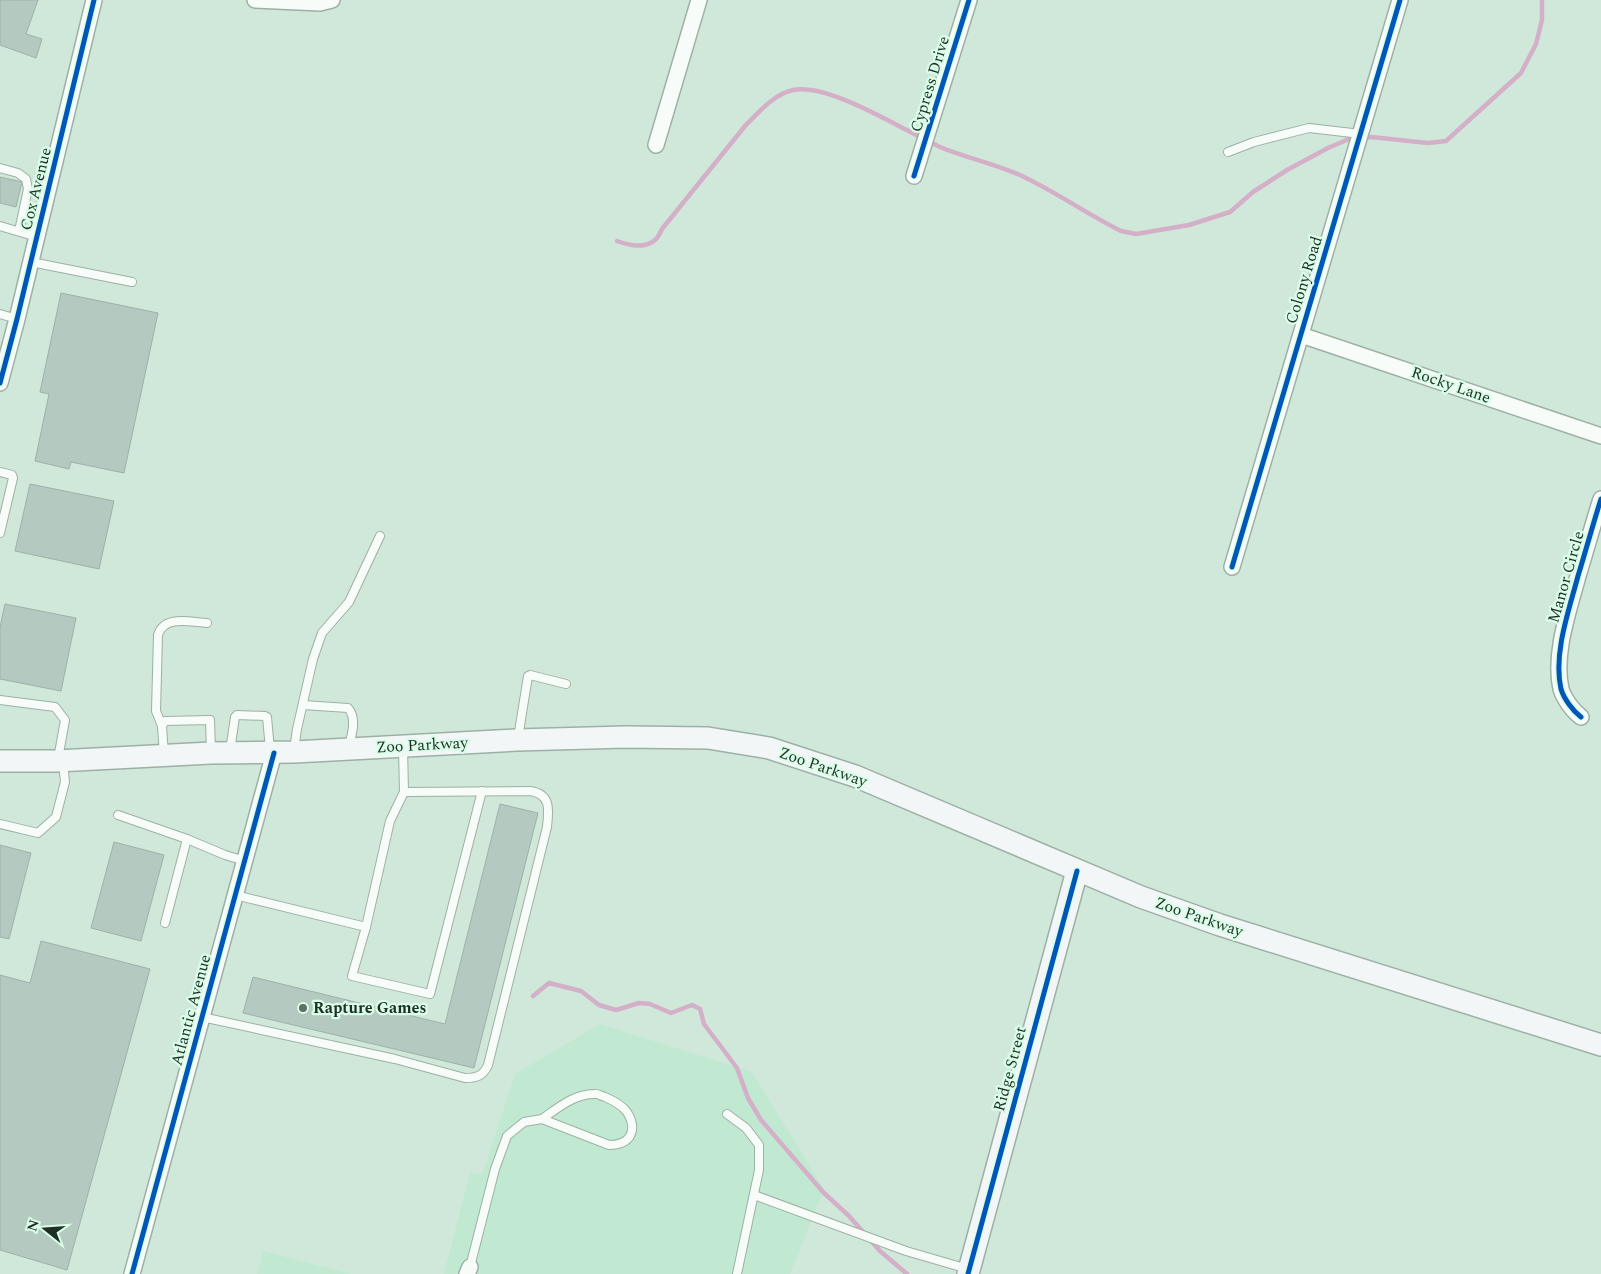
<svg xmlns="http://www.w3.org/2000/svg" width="1601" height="1274" viewBox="0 0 1601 1274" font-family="Spectral,serif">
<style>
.built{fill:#c1e9d1}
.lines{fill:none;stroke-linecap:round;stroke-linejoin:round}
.stream{stroke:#d3afc8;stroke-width:4.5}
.building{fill:#b4c9c0;stroke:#9db1a9}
.lane-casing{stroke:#9db0a5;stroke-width:10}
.street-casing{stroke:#9db0a5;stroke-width:18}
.secondary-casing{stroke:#9db0a5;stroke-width:24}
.lane{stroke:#f8fcf9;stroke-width:8}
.street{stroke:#f8fcf9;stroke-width:15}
.secondary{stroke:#f2f6f7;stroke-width:21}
.cycleway-casing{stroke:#dafde8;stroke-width:8}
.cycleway{stroke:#0057b8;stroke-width:5}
.poi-dot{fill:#5c7064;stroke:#dafde8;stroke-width:2}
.labels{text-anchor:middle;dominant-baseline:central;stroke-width:4.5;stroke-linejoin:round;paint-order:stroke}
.street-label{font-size:16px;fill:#1e2f25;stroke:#dafde8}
.poi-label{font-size:16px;font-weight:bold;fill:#1e2f25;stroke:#dafde8;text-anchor:start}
</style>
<rect width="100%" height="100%" fill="#d0e8da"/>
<g class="built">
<path d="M 600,1024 L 752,1072 L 824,1189 L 790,1274 L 444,1274 L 470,1172 L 482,1175 L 515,1074 Z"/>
<path d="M 263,1251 L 351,1274 L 257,1274 Z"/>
</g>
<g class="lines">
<g class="stream">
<path d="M 617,241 C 628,245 645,249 655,240 C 658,238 660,233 662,229 L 745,126 C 759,112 774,94 793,90 C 831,83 904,131 940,147 C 966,158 996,164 1022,176 C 1056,192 1087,214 1121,231 L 1136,234 L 1189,225 L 1230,212 L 1253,192 L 1287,170 L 1328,148 L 1351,138 L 1371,137 L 1428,143 L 1446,141 L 1521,73 L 1536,44 L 1542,20 L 1542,0"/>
<path d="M 533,996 L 549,983 L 581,991 L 599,1005 L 616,1010 L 639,1003 L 650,1004 L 671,1013 L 692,1005 L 700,1009 L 704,1024 L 737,1068 L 748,1098 L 761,1120 L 823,1192 L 849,1216 L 880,1251 L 907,1274"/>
</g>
</g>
<g class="building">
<path d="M 0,0 L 38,0 L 26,34 L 42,39 L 36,58 L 0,45 Z"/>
<path d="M 0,177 L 22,182 L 16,207 L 0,203 Z"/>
<path d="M 61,293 L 158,313 L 124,473 L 71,462 L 69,469 L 35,461 L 49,394 L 40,392 Z"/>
<path d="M 30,484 L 114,501 L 99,569 L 15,551 Z"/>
<path d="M 5,604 L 76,618 L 61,691 L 0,679 L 0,627 Z"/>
<path d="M 500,804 L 538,813 L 474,1068 L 243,1013 L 253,977 L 445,1024 Z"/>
<path d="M 114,842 L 164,855 L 141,941 L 91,928 Z"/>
<path d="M 0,845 L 31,853 L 9,939 L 0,937 Z"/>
<path d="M 41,941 L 150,969 L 67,1270 L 0,1250 L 0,975 L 30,983 Z"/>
</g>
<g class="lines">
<defs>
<g id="lane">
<path d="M 1228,152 L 1254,142 L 1309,128 L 1361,134"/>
<path d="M 0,168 L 18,173 L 26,179 L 28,189 L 19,231"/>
<path d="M 0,226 L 37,237"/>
<path d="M 31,262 L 132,282"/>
<path d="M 0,314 L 17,319"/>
<path d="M 0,472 L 12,475 L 13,478 L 0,533"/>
<path d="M 0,700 L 55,707 L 65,720 L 58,759"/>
<path d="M 303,705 L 348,708 C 357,717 352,735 349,746"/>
<path d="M 162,726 L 156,711 L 158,635 C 164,615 190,622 207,623"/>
<path d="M 518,738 L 528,676 L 530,675 L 566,684"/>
<path d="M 294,750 L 297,729 L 313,659 L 322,633 L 349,602 L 380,536"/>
<path d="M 230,751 L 235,717 L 237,715 L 265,716 L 267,717 L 270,750"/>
<path d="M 164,755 L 162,726 L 165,721 L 210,720 L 211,751"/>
<path d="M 118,815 L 187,839 L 225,855 L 245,861"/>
<path d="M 0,824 L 38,833 L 56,817 L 65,782 L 63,762"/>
<path d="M 235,895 L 366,927 L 390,821 L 404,792"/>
<path d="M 165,923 L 187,839"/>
<path d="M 366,927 L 352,976 L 430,994 L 482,791"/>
<path d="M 202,1017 L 395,1059 L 465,1078 C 477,1078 483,1076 488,1065 L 547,827 C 549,809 551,794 530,791 L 404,792 L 403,747"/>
<path d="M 727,1114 L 746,1128 L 759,1145 L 759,1170 L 737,1274"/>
<path d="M 754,1195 L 906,1251 L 968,1269"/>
<path d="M 470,1267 L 495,1169 L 507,1136 L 524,1122 L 542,1119 L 609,1145 C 631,1145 638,1130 627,1112 C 622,1105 612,1100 605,1097 C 601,1096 597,1093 594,1094 C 574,1094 558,1108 542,1119"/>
</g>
<g id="street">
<path d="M 255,0 L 320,3 L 332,0"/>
<path d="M 656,145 L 699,0"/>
<path d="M 914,176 L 969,0"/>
<path d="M 1301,335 L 1601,436"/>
<path d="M 0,383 L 17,319 L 94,0"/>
<path d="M 1232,567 L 1400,0"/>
<path d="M 1581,717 C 1573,711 1564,699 1561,689 C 1553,654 1569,610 1578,576 C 1586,550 1593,524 1601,499"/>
<path d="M 132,1274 L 274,753"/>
<path d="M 467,1274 L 470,1267"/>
</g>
<g id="secondary">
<path d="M 0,761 L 57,761 L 211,753 L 294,752 L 517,740 L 625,737 L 708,738 L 769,748 L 855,776 L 1141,897 L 1220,925 L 1601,1045"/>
<path d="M 968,1274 L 1077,871"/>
</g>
</defs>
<use href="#lane" class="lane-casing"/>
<use href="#street" class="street-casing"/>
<use href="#secondary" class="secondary-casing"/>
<use href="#lane" class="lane"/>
<use href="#street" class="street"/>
<use href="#secondary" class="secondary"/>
<defs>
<g id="cycleway">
<path d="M 914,176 L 969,0"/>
<path d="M 0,383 L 17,319 L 94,0"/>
<path d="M 1232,567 L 1400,0"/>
<path d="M 1581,717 C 1573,711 1564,699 1561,689 C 1553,654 1569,610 1578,576 C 1586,550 1593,524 1601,499"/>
<path d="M 132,1274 L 274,753"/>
<path d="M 968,1274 L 1077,871"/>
</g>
</defs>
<use href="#cycleway" class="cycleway-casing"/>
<use href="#cycleway" class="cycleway"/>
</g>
<circle class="poi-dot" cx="303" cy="1008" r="5"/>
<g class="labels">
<g class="street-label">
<text transform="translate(930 84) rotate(-73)">Cypress Drive</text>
<text transform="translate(36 189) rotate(-76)">Cox Avenue</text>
<text transform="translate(1304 280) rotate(-73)">Colony Road</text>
<text transform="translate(1451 385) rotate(19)">Rocky Lane</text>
<text transform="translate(1566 577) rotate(-74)">Manor Circle</text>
<text transform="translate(422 745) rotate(-3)">Zoo Parkway</text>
<text transform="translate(823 767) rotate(19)">Zoo Parkway</text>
<text transform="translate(1199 917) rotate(19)">Zoo Parkway</text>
<text transform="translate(191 1010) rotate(-75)">Atlantic Avenue</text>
<text transform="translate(1010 1069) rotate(-75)">Ridge Street</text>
</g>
<g class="poi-label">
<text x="313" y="1008">Rapture Games</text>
</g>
</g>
<g transform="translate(45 1229) rotate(287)" stroke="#dafde8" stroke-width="4" paint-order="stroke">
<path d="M0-4L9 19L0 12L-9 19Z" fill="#1e2f25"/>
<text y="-8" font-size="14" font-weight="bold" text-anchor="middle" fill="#1e2f25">N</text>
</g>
</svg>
